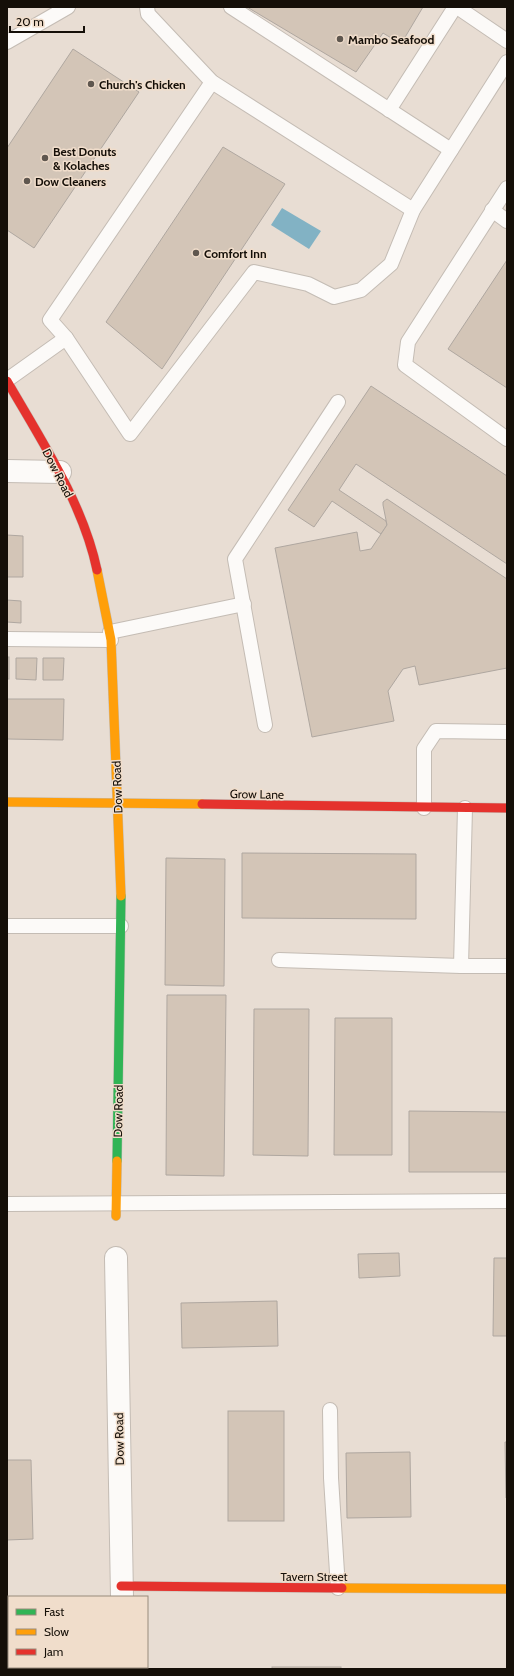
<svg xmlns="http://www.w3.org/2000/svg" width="514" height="1676" viewBox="0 0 514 1676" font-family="Cabin,sans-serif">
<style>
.water{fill:#82b2c4}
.building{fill:#d3c5b7;stroke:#afa7a0}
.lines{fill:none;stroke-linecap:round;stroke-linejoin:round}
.lane-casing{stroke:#c4bcb4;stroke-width:16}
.street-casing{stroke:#c4bcb4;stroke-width:24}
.fast-casing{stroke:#c4bcb4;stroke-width:10}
.slow-casing{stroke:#c4bcb4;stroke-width:10}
.jam-casing{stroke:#c4bcb4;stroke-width:10}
.lane{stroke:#fcfaf8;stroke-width:14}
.street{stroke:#fcfaf8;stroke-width:22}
.fast{stroke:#30b455;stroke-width:9}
.slow{stroke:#ff9f0a;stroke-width:9}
.jam{stroke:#e5322d;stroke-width:9}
.poi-dot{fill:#5f574f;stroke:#f0ddcb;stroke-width:1.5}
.labels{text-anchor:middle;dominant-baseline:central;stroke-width:3;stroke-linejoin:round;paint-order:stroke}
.poi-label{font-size:12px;font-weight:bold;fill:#150f08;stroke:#f0ddcb;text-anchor:start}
.street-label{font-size:12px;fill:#150f08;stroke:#f0ddcb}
</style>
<rect width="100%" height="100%" fill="#e8ddd3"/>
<path class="water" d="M 282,208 L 321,231 L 309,249 L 271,225 Z"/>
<g class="building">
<path d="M 247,7 L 423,7 L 401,44 L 383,33 L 356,72 Z"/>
<path d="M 73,49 L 139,92 L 34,248 L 7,230 L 7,148 Z"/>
<path d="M 223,147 L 285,184 L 162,369 L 106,322 Z"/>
<path d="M 507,260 L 507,388 L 448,349 Z"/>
<path d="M 371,386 L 507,476 L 507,564 L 356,464 L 339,490 L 386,521 L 387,525 L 381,534 L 332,501 L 314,527 L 288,510 Z"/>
<path d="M 387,499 L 507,579 L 507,668 L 419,685 L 415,666 L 403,669 L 388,691 L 394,721 L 312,737 L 275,548 L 357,532 L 360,551 L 371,549 L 387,525 L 383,505 L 383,502 Z"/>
<path d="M 7,535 L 23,536 L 23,577 L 7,577 Z"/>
<path d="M 7,600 L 21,601 L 21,623 L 7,622 Z"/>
<rect x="7" y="657" width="2" height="22"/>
<path d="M 16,658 L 37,658 L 36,680 L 16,679 Z"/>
<path d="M 43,658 L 64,658 L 63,680 L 43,680 Z"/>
<path d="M 7,699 L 64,699 L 63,740 L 7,739 Z"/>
<path d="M 242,853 L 416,854 L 416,919 L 242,918 Z"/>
<path d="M 166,858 L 225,859 L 224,986 L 165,985 Z"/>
<path d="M 167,995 L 226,995 L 224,1176 L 166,1175 Z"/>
<path d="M 254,1009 L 309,1009 L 308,1156 L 253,1155 Z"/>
<path d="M 335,1018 L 392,1018 L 392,1155 L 334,1155 Z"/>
<path d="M 409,1111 L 507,1112 L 507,1172 L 409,1172 Z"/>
<path d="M 399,1253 L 400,1276 L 359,1278 L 358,1254 Z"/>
<path d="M 494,1258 L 507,1258 L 507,1336 L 493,1336 Z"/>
<path d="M 277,1301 L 278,1346 L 182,1348 L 181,1303 Z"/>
<rect x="228" y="1411" width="56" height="110"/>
<path d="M 505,1442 L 507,1442 L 507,1498 L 506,1498 Z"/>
<path d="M 410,1452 L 411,1517 L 347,1518 L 346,1453 Z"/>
<path d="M 7,1460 L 31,1460 L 33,1539 L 7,1540 Z"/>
<path d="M 7,1632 L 9,1632 L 9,1667 L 25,1667 L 26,1669 L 7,1669 Z"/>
<rect x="272" y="1667" width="69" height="2"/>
</g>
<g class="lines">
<defs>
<g id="lane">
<path d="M 147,7 L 148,14 L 212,82 L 413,210"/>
<path d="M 231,7 L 451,150"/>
<path d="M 457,7 L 507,41"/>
<path d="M 7,42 L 68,7"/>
<path d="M 212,82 L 50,320 L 66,338 L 130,434 L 254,272 L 308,284 L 334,297 L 361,290 L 391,264 L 413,210 L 507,62"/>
<path d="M 389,110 L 455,7"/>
<path d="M 507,188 L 408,342 L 405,365 L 507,439"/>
<path d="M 492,210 L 507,221"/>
<path d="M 7,380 L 66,338"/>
<path d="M 110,632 L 244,604"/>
<path d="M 7,639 L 111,640"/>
<path d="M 265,725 L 235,559 L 338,402"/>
<path d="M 424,808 L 424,749 L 436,731 L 507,732"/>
<path d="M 7,926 L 121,926"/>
<path d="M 279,960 L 461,966 L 507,966"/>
<path d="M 461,966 L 465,808"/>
<path d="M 7,1204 L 507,1201"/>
<path d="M 330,1410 L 331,1478 L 338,1588"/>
</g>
<g id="street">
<path d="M 7,471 L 60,472"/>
<path d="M 116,1258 L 122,1597"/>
<path d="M 124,1667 L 124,1669"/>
</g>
<path id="fast" d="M 117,1161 L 121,896"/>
<g id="slow">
<path d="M 97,570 L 111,640 L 121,896"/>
<path d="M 7,802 L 202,804"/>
<path d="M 116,1216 L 117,1161"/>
<path d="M 342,1588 L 507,1589"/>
</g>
<g id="jam">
<path d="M 7,381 C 41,440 83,503 97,570"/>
<path d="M 202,804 L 507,808"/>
<path d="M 121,1586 L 342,1588"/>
</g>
</defs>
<use href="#lane" class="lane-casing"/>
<use href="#street" class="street-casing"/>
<use href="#fast" class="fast-casing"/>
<use href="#slow" class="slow-casing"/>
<use href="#jam" class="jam-casing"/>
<use href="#lane" class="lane"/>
<use href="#street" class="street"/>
<use href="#fast" class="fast"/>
<use href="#slow" class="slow"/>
<use href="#jam" class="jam"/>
</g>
<g class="poi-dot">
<circle cx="340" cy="39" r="4"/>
<circle cx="91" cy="84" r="4"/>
<circle cx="45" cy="158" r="4"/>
<circle cx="27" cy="181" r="4"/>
<circle cx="196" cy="253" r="4"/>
</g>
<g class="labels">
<g class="poi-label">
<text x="348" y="39">Mambo Seafood</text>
<text x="99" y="84">Church's Chicken</text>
<text x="53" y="151">Best Donuts<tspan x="53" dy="14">&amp; Kolaches</tspan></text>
<text x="35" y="181">Dow Cleaners</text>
<text x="204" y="253">Comfort Inn</text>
</g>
<g class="street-label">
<text transform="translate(58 473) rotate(63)">Dow Road</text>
<text transform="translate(117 787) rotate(-92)">Dow Road</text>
<text transform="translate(257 794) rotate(1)">Grow Lane</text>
<text transform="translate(118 1111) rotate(-89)">Dow Road</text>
<text transform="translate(119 1439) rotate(-91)">Dow Road</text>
<text x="314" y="1576">Tavern Street</text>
</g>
</g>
<rect width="514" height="1676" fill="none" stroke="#150f08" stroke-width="16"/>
<rect x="8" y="1596" width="140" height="72" fill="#f0ddcb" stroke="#988b7d"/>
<rect x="16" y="1609" width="20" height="6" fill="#30b455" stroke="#988b7d"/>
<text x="44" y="1616" font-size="12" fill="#150f08">Fast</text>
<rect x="16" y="1629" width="20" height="6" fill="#ff9f0a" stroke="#988b7d"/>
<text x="44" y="1636" font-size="12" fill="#150f08">Slow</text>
<rect x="16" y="1649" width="20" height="6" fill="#e5322d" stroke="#988b7d"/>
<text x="44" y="1656" font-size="12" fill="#150f08">Jam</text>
<path d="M10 26v6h74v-6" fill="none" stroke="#150f08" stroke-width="2"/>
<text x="16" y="26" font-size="12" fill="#150f08" stroke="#f0ddcb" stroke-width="3" paint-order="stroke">20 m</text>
</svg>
